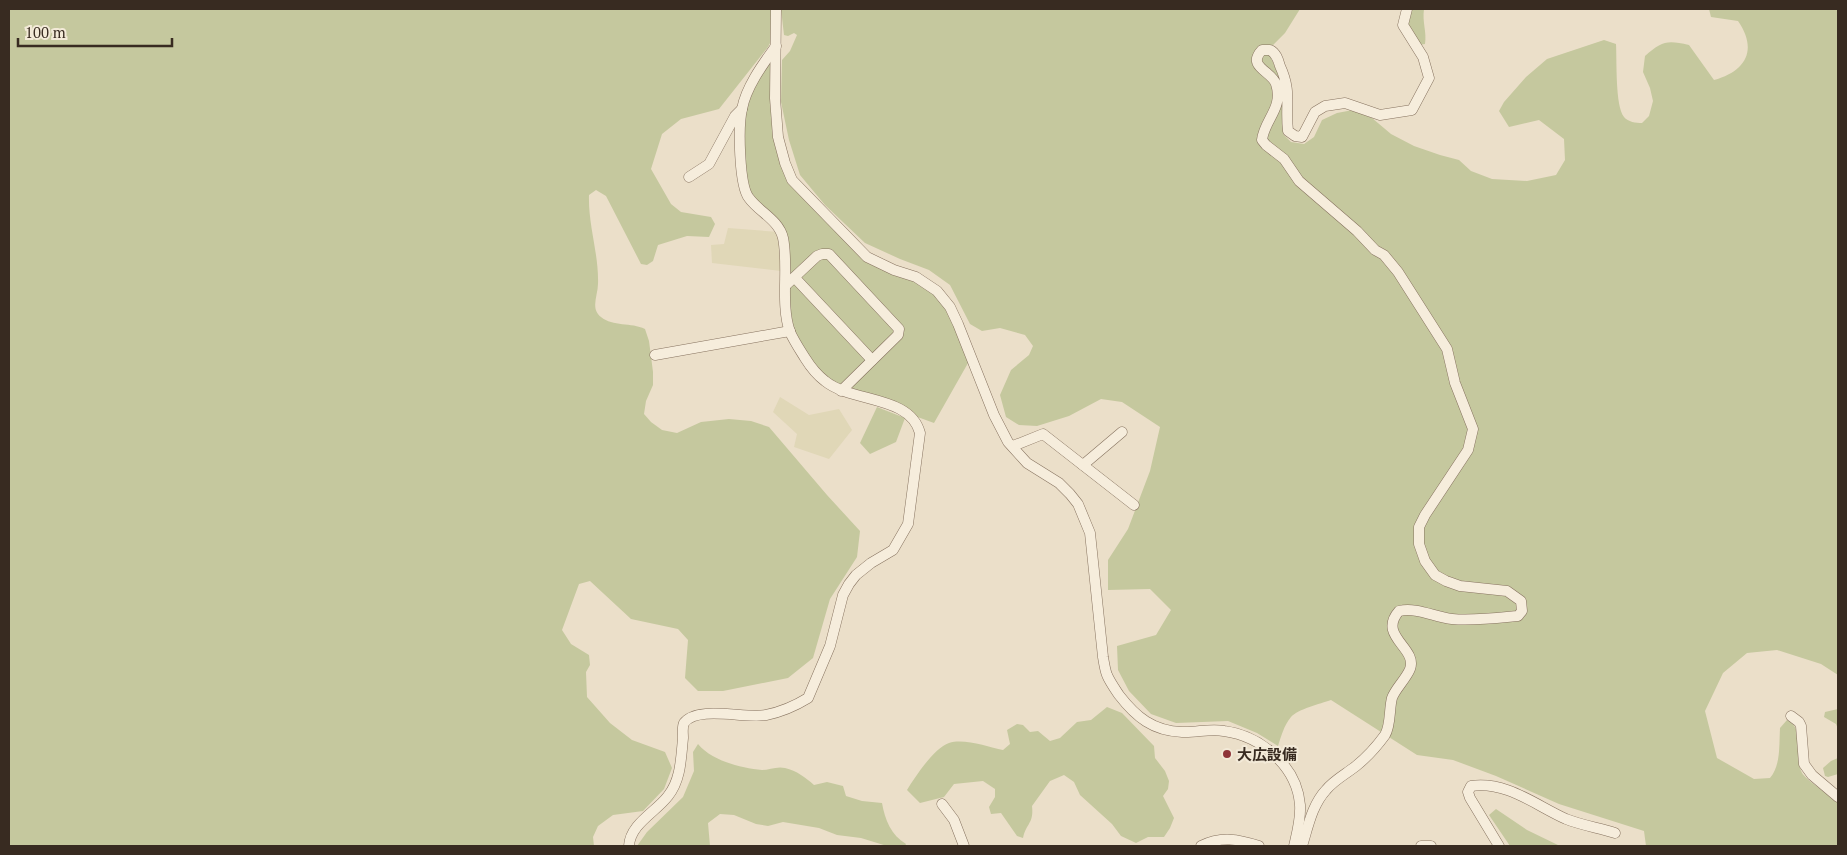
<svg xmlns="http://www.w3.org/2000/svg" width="1847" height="855" viewBox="0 0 1847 855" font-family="'PT Serif','Noto Sans JP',serif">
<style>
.farmland{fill:#e0d7b7}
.green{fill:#c5c89e}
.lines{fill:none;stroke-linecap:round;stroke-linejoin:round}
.minor-casing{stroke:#86725f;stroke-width:11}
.minor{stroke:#f6eddc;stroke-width:10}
.poi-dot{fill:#8f3539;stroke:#f3ead8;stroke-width:2}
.labels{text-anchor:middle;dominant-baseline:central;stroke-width:4;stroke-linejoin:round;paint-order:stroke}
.poi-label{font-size:15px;font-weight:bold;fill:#382b21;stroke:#f3ead8;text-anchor:start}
</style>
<rect width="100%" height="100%" fill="#ebdfc9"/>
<g class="farmland">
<path d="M 728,228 L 779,232 L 781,271 L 712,263 L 711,245 L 724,244 Z"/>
<path d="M 780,397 L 809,415 L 839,409 L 852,430 L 829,459 L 794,447 L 797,434 L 773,412 Z"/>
</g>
<g class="green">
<path d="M 9,9 L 773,9 L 771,41 L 768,47 L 719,109 L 681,119 L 662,134 L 651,169 L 671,204 L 681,212 L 711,217 L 715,224 L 709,237 L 687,236 L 658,245 L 653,261 L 647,265 L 641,264 L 606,196 L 596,190 L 589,195 C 588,225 599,254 598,284 C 598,295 590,309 601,317 C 613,327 631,322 645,329 L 649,341 L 653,372 L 653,385 L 646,401 L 644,414 L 651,422 L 662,430 L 677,433 L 701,422 L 729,419 L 751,421 L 769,427 L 827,495 L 860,531 L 857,557 L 830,599 L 813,658 L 788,678 L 723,691 L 698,691 L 685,678 L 688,640 L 678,629 L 631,619 L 590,581 L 579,584 L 562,630 L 571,644 L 589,655 L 590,665 L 586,672 L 587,697 L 610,723 L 632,740 L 665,752 L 672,768 L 664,789 L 643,811 L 613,815 L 598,826 L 593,837 L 594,846 L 9,846 Z"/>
<path d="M 781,9 L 1300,9 L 1285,33 L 1273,45 L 1271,58 L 1279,76 L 1283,98 L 1283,134 L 1291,142 L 1304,144 L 1314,137 L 1322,120 L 1337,113 L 1353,110 L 1372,118 L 1391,134 L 1414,146 L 1440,155 L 1459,160 L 1471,171 L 1492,179 L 1527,181 L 1556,175 L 1565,160 L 1564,139 L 1539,120 L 1509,127 L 1499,111 L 1504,102 L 1526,77 L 1547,59 L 1604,40 L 1616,44 C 1617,60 1615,106 1624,117 C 1628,122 1636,123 1642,123 L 1649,116 L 1653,101 L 1650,88 L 1643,72 L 1645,56 C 1662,41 1667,40 1689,45 L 1714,80 C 1746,71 1758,50 1738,21 L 1711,17 L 1709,9 L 1838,9 L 1838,675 L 1821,664 L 1777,650 L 1747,653 L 1723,673 L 1705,711 L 1717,758 L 1754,779 L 1770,778 C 1781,765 1779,745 1780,728 L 1787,720 C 1805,727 1794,758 1802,773 C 1806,780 1831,796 1838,803 L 1838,846 L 1646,846 L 1644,831 L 1559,804 L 1496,776 L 1453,760 L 1417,755 L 1331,700 C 1320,704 1298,709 1291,717 C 1284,725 1281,737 1278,746 L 1257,733 L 1228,721 L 1176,723 L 1151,714 L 1129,691 L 1118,670 L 1117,646 L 1156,635 L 1171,610 L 1150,589 L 1108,590 L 1108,560 L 1128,529 L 1150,471 L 1160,427 L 1122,402 L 1101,399 L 1069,416 L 1037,426 L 1019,425 L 1006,417 L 1000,395 L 1011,370 L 1029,355 L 1033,346 L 1025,335 L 1000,328 L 982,331 L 970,324 L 950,285 L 929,270 L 900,259 L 865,243 L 825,205 L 800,175 L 789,140 L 781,102 L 782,60 L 790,51 L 797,35 L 794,33 L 788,36 L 784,35 Z"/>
<path d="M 1409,9 L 1424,9 C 1422,22 1427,32 1425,44 L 1419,45 L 1407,22 Z"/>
<path d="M 772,51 L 785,163 L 806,202 L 843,234 L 894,270 L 927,284 L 950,307 L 972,356 L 934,423 L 871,400 L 832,383 L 804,353 L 791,324 L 782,227 L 750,200 L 744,172 L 745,105 Z"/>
<path d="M 877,407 L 905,418 L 896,442 L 870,454 L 860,443 Z"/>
<path d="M 1107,707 L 1122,713 L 1154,746 L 1155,758 L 1165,771 L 1169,781 L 1168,789 L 1163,796 L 1174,818 L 1170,828 L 1164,837 L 1148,837 L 1136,843 L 1121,836 L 1112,824 L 1080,795 L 1074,782 L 1064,775 L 1050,781 L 1032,806 C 1034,824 1026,823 1023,838 L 1017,836 L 1001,813 L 991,814 L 989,807 L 995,797 L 995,789 L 983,781 L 954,784 L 944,797 L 920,803 L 907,790 C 915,777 934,748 949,743 C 964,738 988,747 1003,750 L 1010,744 L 1007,730 L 1017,724 L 1023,725 L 1030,732 L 1038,731 L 1050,741 L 1060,738 L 1077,722 L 1091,720 Z"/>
<path d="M 1838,709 L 1838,729 L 1836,724 L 1824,717 L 1825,712 Z"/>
<path d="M 698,744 C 712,761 741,768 762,770 C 769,770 777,766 785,768 C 797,771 805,777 814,785 L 827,782 L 843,786 L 846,796 L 862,801 L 882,803 C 885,820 891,835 906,844 L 905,846 L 887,846 L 861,838 L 837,835 L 819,828 L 783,822 L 768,826 L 756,824 L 734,815 L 720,814 L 708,823 L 710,846 L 637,846 L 647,832 L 683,797 L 694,771 L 693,752 Z"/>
<path d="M 1838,758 L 1838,774 L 1828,777 L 1825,776 L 1823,768 L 1831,761 Z"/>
<path d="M 1496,809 L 1527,830 L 1560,846 L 1510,846 L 1489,815 Z"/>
</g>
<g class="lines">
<defs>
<g id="minor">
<path d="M 776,9 L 775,98 L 778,137 L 785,163 L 792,180 L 867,257 L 894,270 L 916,277 L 937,291 L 950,307 L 958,324 L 994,415 L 1008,442 L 1027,463 L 1059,483 L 1070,494 L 1078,504 L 1090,533 L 1103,657 C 1104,663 1105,670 1107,675 C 1110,682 1115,689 1119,695 C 1136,717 1153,731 1182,732 C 1196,733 1210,728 1224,731 C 1261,736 1297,766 1300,805 C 1301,819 1297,833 1294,846"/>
<path d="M 689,177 L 709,164 L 735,116 L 742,109"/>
<path d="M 795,278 L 872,360"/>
<path d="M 786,285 L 817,256 L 822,254 L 829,254 L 899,329 L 898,335 L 841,391"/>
<path d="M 655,355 L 790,331"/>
<path d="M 1013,446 L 1043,434 L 1134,505"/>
<path d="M 1083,465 L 1122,432"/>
<path d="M 1791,716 L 1799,722 L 1801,726 L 1804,764 L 1812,775 L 1838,797"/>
<path d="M 942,804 L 954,820 L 964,846"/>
<path d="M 629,846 C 630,824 656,812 668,796 C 681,780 681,758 683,738 C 683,733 682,727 684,723 C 697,705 746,719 766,715 C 781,712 795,706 808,698 L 830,646 L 843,595 L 849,584 L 856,575 L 871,563 L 893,550 L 908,524 L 920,433 C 910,395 852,403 825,381 C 817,375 810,366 805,358 C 800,350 794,341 790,332 C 780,304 789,266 783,238 C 779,220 759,212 749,198 C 739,186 738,126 742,109 C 746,87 763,64 776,46"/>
<path d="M 1201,846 C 1221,836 1238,839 1259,846"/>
<path d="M 1302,846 C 1308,827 1312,805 1326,790 C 1334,780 1346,774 1356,766 C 1366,758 1377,746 1385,735 C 1391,725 1389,709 1392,698 C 1395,689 1406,679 1410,669 C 1418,648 1377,636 1399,611 C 1417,607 1434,617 1452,619 C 1473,621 1497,618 1518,616 L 1522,611 L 1521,601 L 1507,591 L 1460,586 L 1446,581 L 1435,575 L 1425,561 L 1419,544 L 1419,527 L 1425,515 L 1468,450 L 1473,429 L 1455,383 L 1447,349 L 1398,272 L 1384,255 L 1375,250 L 1357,231 L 1299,181 L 1284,159 L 1266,145 L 1262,140 C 1264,120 1284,108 1276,84 C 1272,71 1246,67 1262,50 L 1270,50 C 1276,53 1278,59 1280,66 C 1292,92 1285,105 1288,131 L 1295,136 L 1302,137 L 1315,112 L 1325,106 L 1345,103 L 1380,115 L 1412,110 L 1429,78 L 1423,57 L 1403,25 L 1407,9"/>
<path d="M 1421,846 L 1431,846"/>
<path d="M 1499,846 L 1470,798 L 1468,792 L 1471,786 C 1507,781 1535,805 1566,819 C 1581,825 1599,828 1615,833"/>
</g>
</defs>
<use href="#minor" class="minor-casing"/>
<use href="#minor" class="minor"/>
</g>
<circle class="poi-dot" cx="1227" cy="754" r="5"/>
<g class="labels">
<g class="poi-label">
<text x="1237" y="754">大広設備</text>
</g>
</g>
<rect width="1847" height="855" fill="none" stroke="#382b21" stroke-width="20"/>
<path d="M18 38v8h154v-8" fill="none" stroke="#382b21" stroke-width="2.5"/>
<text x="25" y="38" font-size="15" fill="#382b21" stroke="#f3ead8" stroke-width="4" paint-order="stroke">100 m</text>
</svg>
